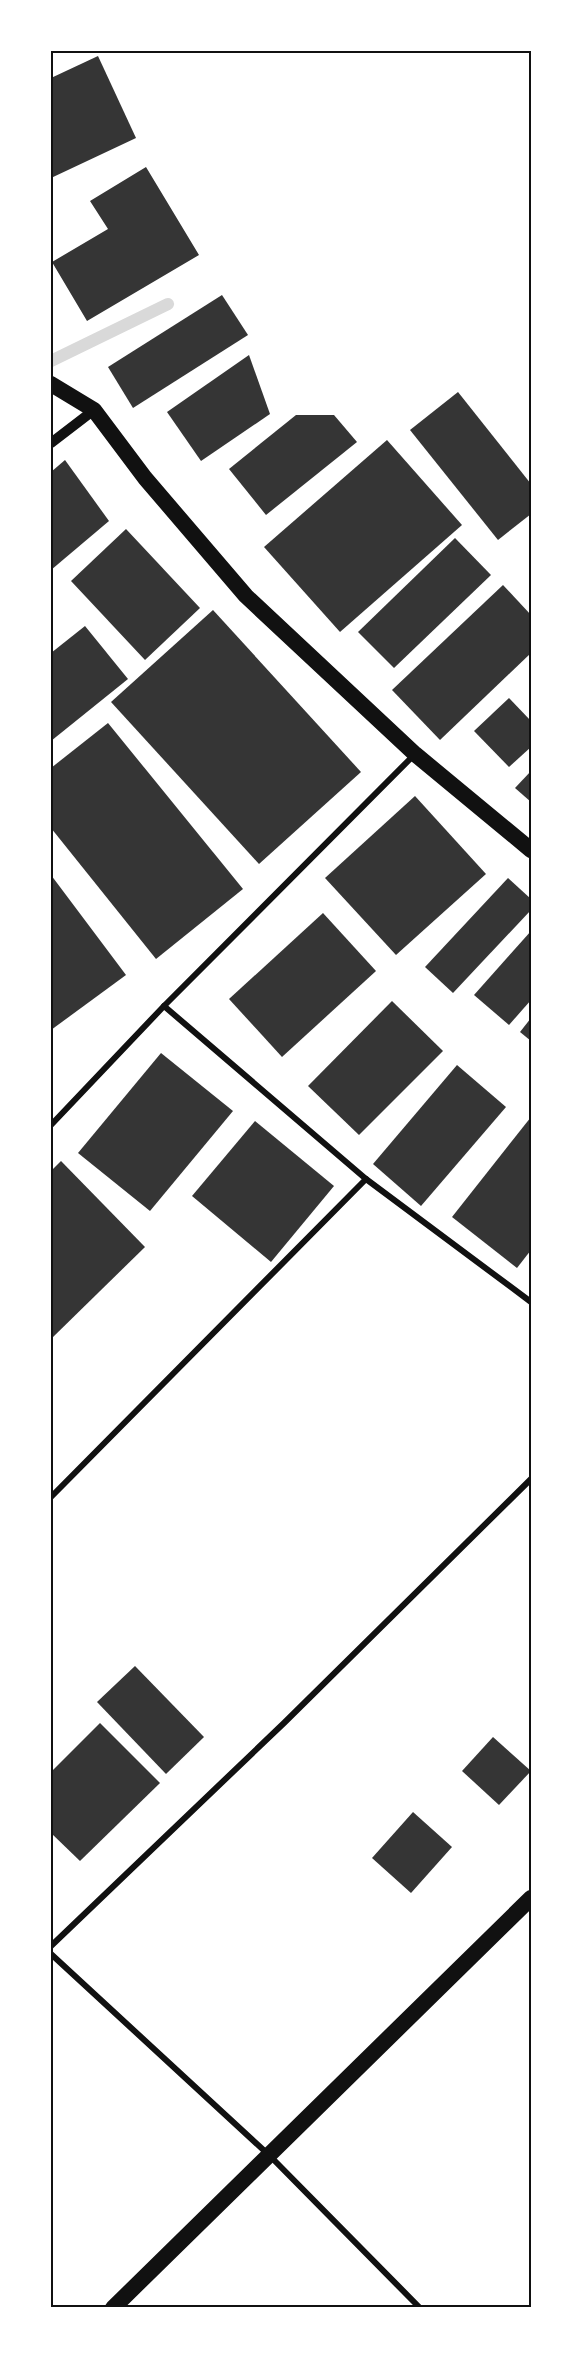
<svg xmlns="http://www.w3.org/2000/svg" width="582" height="2359" viewBox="0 0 582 2359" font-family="Roboto,sans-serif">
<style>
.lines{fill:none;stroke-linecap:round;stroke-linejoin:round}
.stream{stroke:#d9d9d9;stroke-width:12}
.building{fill:#353535}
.minor{stroke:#111;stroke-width:6}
.tertiary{stroke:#111;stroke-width:10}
.trunk{stroke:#111;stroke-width:16}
.neatline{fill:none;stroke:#111;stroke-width:2}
</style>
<rect width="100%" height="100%" fill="#fff"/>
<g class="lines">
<path class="stream" d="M 51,361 L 168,304"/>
</g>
<g class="building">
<path d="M 98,56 L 136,138 L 51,178 L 51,78 Z"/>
<path d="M 146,167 L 199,255 L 87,321 L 52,262 L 108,229 L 90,201 Z"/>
<path d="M 222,295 L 248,335 L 133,408 L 108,367 Z"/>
<path d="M 249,355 L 270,414 L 201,461 L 167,412 Z"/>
<path d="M 458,392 L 531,484 L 531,514 L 498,540 L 410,430 Z"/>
<path d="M 296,415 L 334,415 L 357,442 L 266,515 L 229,469 Z"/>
<path d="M 387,440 L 462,525 L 340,632 L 264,547 Z"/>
<path d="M 65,460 L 109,521 L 51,570 L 51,472 Z"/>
<path d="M 126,529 L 200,608 L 145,660 L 71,581 Z"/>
<path d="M 455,538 L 491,575 L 394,668 L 358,632 Z"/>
<path d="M 503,585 L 531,615 L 531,653 L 440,740 L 392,690 Z"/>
<path d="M 213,610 L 361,772 L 259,864 L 111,702 Z"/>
<path d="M 85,626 L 128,679 L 51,741 L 51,653 Z"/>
<path d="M 509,698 L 531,721 L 531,747 L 509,767 L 474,731 Z"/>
<path d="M 108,723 L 243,889 L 156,959 L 51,828 L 51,768 Z"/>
<path d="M 531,771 L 531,802 L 515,788 Z"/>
<path d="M 415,796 L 486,874 L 396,955 L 325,878 Z"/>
<path d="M 51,875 L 126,975 L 51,1030 Z"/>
<path d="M 508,878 L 531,899 L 531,910 L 453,993 L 425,967 Z"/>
<path d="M 323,913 L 376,971 L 282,1057 L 229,999 Z"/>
<path d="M 531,931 L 531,1000 L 509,1025 L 474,995 Z"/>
<path d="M 392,1001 L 443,1051 L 359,1135 L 308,1086 Z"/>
<path d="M 531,1018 L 531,1041 L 520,1032 Z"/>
<path d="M 161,1053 L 233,1111 L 150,1211 L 78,1153 Z"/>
<path d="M 457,1065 L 506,1107 L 421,1206 L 373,1164 Z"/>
<path d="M 531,1117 L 531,1250 L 517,1268 L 452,1217 Z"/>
<path d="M 255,1121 L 334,1186 L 271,1262 L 192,1196 Z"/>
<path d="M 61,1161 L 145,1247 L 51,1339 L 51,1171 Z"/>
<path d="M 135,1666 L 204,1737 L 166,1774 L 97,1702 Z"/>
<path d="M 100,1723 L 160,1783 L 80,1861 L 51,1833 L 51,1772 Z"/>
<path d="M 493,1737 L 531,1771 L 499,1805 L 462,1771 Z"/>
<path d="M 413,1812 L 452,1847 L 411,1893 L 372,1858 Z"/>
</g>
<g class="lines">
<g class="minor">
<path d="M 164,1006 L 366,1179 L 531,1302"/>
<path d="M 51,1125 L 164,1006 L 414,755"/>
<path d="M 51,1497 L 366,1179"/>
<path d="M 51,1946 L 284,1723 L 531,1479"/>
<path d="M 51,1954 L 270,2156 L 420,2308"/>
</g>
<path class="tertiary" d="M 51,443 L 94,410"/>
<g class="trunk">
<path d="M 51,384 L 94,410 L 145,478 L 246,596 L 415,754 L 531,850"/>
<path d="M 113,2308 L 531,1898"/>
</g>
</g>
<rect width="582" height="2359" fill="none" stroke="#ffffff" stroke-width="105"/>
<rect x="52" y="52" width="478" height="2254" class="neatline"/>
</svg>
